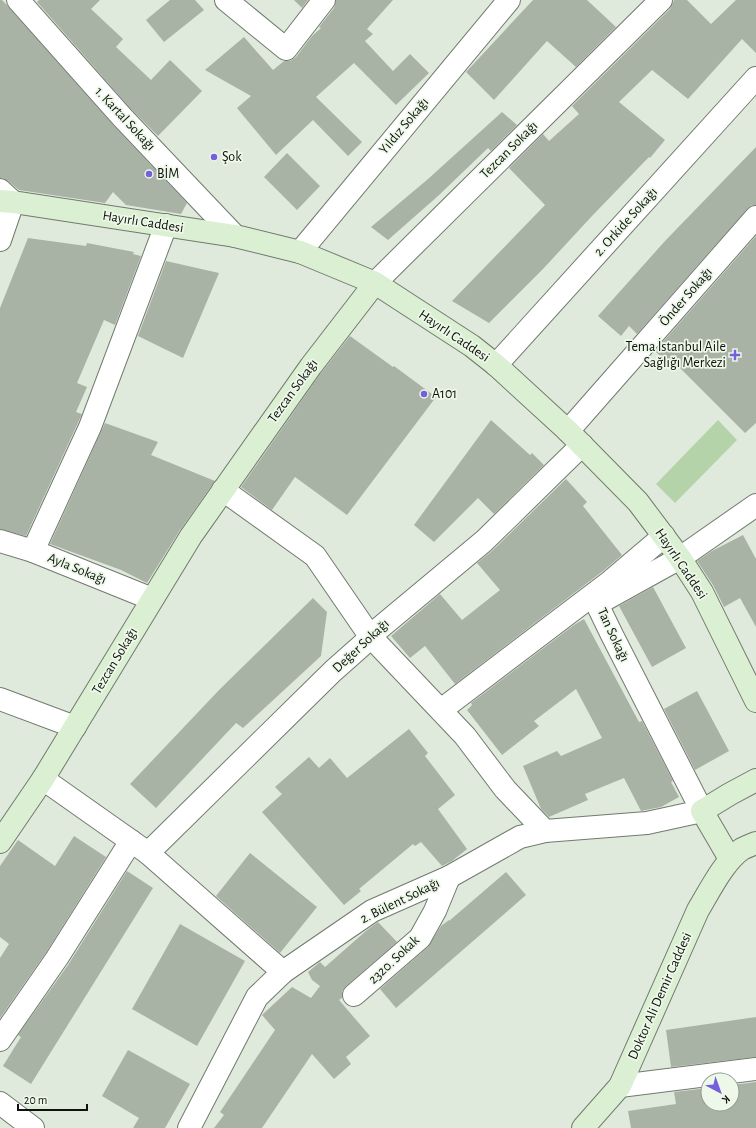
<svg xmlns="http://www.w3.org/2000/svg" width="756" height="1128" viewBox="0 0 756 1128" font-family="'Alegreya Sans',sans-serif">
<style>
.green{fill:#b5d3a9}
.building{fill:#a9b3a5}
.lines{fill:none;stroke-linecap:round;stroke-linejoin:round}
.street-casing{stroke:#717a6e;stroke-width:24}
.secondary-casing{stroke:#717a6e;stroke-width:24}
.street{stroke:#fff;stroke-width:22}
.secondary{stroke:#dbefd2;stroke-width:22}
.poi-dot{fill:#7360da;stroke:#edf8e9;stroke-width:1.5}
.labels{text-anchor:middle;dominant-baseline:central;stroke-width:3.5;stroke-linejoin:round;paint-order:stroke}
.street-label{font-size:14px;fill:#0e110d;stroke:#edf8e9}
.poi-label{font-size:14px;fill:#0e110d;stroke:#edf8e9;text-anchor:start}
</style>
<rect width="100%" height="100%" fill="#e0eadc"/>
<path class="green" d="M 718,420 L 737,440 L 675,503 L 656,484 Z"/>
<g class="building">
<path d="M 0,0 L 2,0 L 7,5 L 9,8 L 113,125 L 187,203 L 181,214 L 126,205 L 113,192 L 105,203 L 19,190 L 8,181 L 3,178 L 0,178 Z"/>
<path d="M 39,0 L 100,0 L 91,9 L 123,39 L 116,47 L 151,80 L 170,60 L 202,91 L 158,136 L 131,109 L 37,2 Z"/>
<path d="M 170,0 L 195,0 L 204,10 L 164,42 L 146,20 Z"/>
<path d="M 294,0 L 308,0 L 302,8 Z"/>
<path d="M 336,0 L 393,0 L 367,29 L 373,34 L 365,41 L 393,71 L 410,54 L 429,73 L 396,105 L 354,63 L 316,97 L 362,142 L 348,156 L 313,120 L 276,155 L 237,108 L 251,96 L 205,70 L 244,37 L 273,70 L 284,61 L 290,61 L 296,57 L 312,36 L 321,28 L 319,27 L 334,8 Z"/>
<path d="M 533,0 L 587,0 L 616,27 L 576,67 L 547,41 L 494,100 L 466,72 Z"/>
<path d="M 674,0 L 687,0 L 711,24 L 736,0 L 756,0 L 756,53 L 742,39 L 688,99 L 652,70 L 619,102 L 665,140 L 650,158 L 649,157 L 592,216 L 543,269 L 489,323 L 452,301 L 545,205 L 509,168 L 543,134 L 549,141 L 579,114 L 572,106 L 670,9 Z"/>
<path d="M 502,112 L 517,125 L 491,151 L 488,148 L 438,196 L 388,240 L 371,227 L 428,179 Z"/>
<path d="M 756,147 L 756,205 L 752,205 L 747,209 L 637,334 L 629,326 L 621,336 L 598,316 L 665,241 Z"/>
<path d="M 287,153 L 320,186 L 297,210 L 264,177 Z"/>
<path d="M 756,236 L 756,423 L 745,433 L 677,365 L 673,369 L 655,351 Z"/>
<path d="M 28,238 L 86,246 L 87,243 L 134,252 L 133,254 L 141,256 L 115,325 L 104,320 L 77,383 L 87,387 L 76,412 L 82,414 L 26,536 L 0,529 L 0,308 Z"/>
<path d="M 166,261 L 219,273 L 183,358 L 138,336 Z"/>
<path d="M 350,336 L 393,367 L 394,366 L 436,397 L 347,515 L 295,477 L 272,510 L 241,487 L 321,373 Z"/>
<path d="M 491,420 L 530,455 L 532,453 L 544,465 L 494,514 L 478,498 L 434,542 L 414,525 Z"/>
<path d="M 105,423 L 158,442 L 151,455 L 215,481 L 180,530 L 147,583 L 121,570 L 50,544 Z"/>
<path d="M 566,479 L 587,502 L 583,506 L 622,555 L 603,571 L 455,684 L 425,646 L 410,658 L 391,636 L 440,594 L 462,620 L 500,590 L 477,563 L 493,550 Z"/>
<path d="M 743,535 L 756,559 L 756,627 L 740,598 L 724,607 L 713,585 L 697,561 L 712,551 Z"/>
<path d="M 653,587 L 686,648 L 652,667 L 619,606 Z"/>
<path d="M 313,598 L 327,612 L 321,656 L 243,728 L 236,723 L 156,808 L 130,784 L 220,689 Z"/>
<path d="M 584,619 L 639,722 L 642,721 L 673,781 L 671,782 L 679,797 L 661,807 L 641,811 L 624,778 L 585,794 L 588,800 L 549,817 L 541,809 L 523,766 L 557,751 L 561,756 L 602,738 L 576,689 L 534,721 L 539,726 L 502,755 L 467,710 L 472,705 L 471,703 L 574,625 Z"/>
<path d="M 697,691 L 729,751 L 695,770 L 664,709 Z"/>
<path d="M 409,729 L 428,753 L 425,756 L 455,795 L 438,809 L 467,849 L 452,861 L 442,866 L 421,842 L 415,846 L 413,844 L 359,889 L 361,891 L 344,905 L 262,812 L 282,794 L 275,787 L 309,757 L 319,768 L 330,758 L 347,778 Z"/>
<path d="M 74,836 L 106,857 L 47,951 L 0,1018 L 0,958 L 9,944 L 0,937 L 0,866 L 18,840 L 55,866 Z"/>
<path d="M 250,853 L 317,907 L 280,953 L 216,896 Z"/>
<path d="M 127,871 L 153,888 L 31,1084 L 3,1066 L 21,1037 L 18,1035 L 68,965 Z"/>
<path d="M 506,872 L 526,895 L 396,1008 L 380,989 L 428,947 L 441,926 L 449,920 L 449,921 Z"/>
<path d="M 378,922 L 397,942 L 346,986 L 342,991 L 342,998 L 339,1000 L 370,1036 L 346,1057 L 351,1064 L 334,1079 L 312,1054 L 262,1128 L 214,1128 L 224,1115 L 220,1112 L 275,1030 L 262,1015 L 292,987 L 311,998 L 320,986 L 312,980 L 308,972 L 320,962 L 325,967 L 367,930 Z"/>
<path d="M 180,924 L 245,961 L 197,1046 L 132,1009 Z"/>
<path d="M 756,1017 L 756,1057 L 671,1067 L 666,1030 Z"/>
<path d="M 128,1050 L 190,1084 L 165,1128 L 133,1128 L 139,1118 L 102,1096 Z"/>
<path d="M 756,1082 L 756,1128 L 631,1128 L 628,1111 L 676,1104 L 674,1092 L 708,1088 L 708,1104 L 732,1104 L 732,1085 Z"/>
</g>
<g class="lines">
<defs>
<g id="street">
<path d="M 18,0 L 122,117 L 235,236"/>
<path d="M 226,0 L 286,49 L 324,0"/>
<path d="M 0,190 L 13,202 L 0,240"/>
<path d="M 300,252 L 509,0"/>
<path d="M 375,283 L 661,0"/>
<path d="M 496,365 L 756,78"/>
<path d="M 568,431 L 756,217"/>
<path d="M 223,490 L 315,556 L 370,636 L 465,736 L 505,789 L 545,831"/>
<path d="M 0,541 L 33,551 L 152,599"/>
<path d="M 33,551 L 90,427 L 166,225"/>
<path d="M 0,699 L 75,727"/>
<path d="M 441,710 L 611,581 L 664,536"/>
<path d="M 43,779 L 148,853 L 283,972"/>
<path d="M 148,853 L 333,671 L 368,640 L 370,636 L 484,541 L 582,445"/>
<path d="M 354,995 L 420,938 L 435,911 L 449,877"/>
<path d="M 0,1040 L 57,958 L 131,841"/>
<path d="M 620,1086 L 756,1069"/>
<path d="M 0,1103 L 33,1128"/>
<path d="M 189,1128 L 257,997 L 283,972 L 372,911 L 449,877 L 520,837 L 545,831 L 647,823 L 702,811 L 612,635 L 597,604 L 680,558 L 756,505"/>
</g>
<g id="secondary">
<path d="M 0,201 L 13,202 L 235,236 L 300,252 L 375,283 L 472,346 L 496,365 L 568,431 L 638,502 L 680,558 L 702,592 L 756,701"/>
<path d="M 0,842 L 43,779 L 191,536 L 311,366 L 375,283"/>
<path d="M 730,859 L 702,811 L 730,794 L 756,780"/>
<path d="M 583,1128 L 620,1086 L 698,910 C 709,892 724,861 742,849 C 746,847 751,845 756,843"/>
</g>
</defs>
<use href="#street" class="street-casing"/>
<use href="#secondary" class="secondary-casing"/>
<use href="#street" class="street"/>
<use href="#secondary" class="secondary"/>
</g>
<g class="poi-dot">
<circle cx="214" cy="157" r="4"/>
<circle cx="149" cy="174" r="4"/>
<path d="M733 349h4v4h4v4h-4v4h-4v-4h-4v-4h4z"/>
<circle cx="424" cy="394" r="4"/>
</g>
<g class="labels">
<g class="street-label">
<text transform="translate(125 119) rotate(47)">1. Kartal Sokağı</text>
<text transform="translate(404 126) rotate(-50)">Yıldız Sokağı</text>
<text transform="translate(509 150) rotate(-45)">Tezcan Sokağı</text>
<text transform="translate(143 222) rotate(9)">Hayırlı Caddesi</text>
<text transform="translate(626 222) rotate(-48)">2. Orkide Sokağı</text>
<text transform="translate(686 297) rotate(-49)">Önder Sokağı</text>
<text transform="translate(454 336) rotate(34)">Hayırlı Caddesi</text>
<text transform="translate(293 391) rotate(-54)">Tezcan Sokağı</text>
<text transform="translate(681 564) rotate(56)">Hayırlı Caddesi</text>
<text transform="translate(77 569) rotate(22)">Ayla Sokağı</text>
<text transform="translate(613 635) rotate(65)">Tan Sokağı</text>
<text transform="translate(361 646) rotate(-43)">Değer Sokağı</text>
<text transform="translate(115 661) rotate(-59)">Tezcan Sokağı</text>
<text transform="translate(400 901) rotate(-26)">2. Bülent Sokağı</text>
<text transform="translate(394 960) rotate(-43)">2320. Sokak</text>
<text transform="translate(660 996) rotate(-66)">Doktor Ali Demir Caddesi</text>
</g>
<g class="poi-label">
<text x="222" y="157">Şok</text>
<text x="157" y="174">BİM</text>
<text x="726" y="347" text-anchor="end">Tema İstanbul Aile<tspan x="726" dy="16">Sağlığı Merkezi</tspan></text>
<text x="432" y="394">A101</text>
</g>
</g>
<g transform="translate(720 1092) rotate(139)"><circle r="19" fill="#edf8e9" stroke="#949c91"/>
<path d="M0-3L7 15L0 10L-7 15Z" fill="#7360da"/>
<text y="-6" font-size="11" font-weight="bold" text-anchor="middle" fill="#0e110d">K</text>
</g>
<path d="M18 1104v6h69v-6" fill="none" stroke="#0e110d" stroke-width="2"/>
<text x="24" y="1104" font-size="12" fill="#0e110d" stroke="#edf8e9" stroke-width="3" paint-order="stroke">20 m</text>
</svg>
